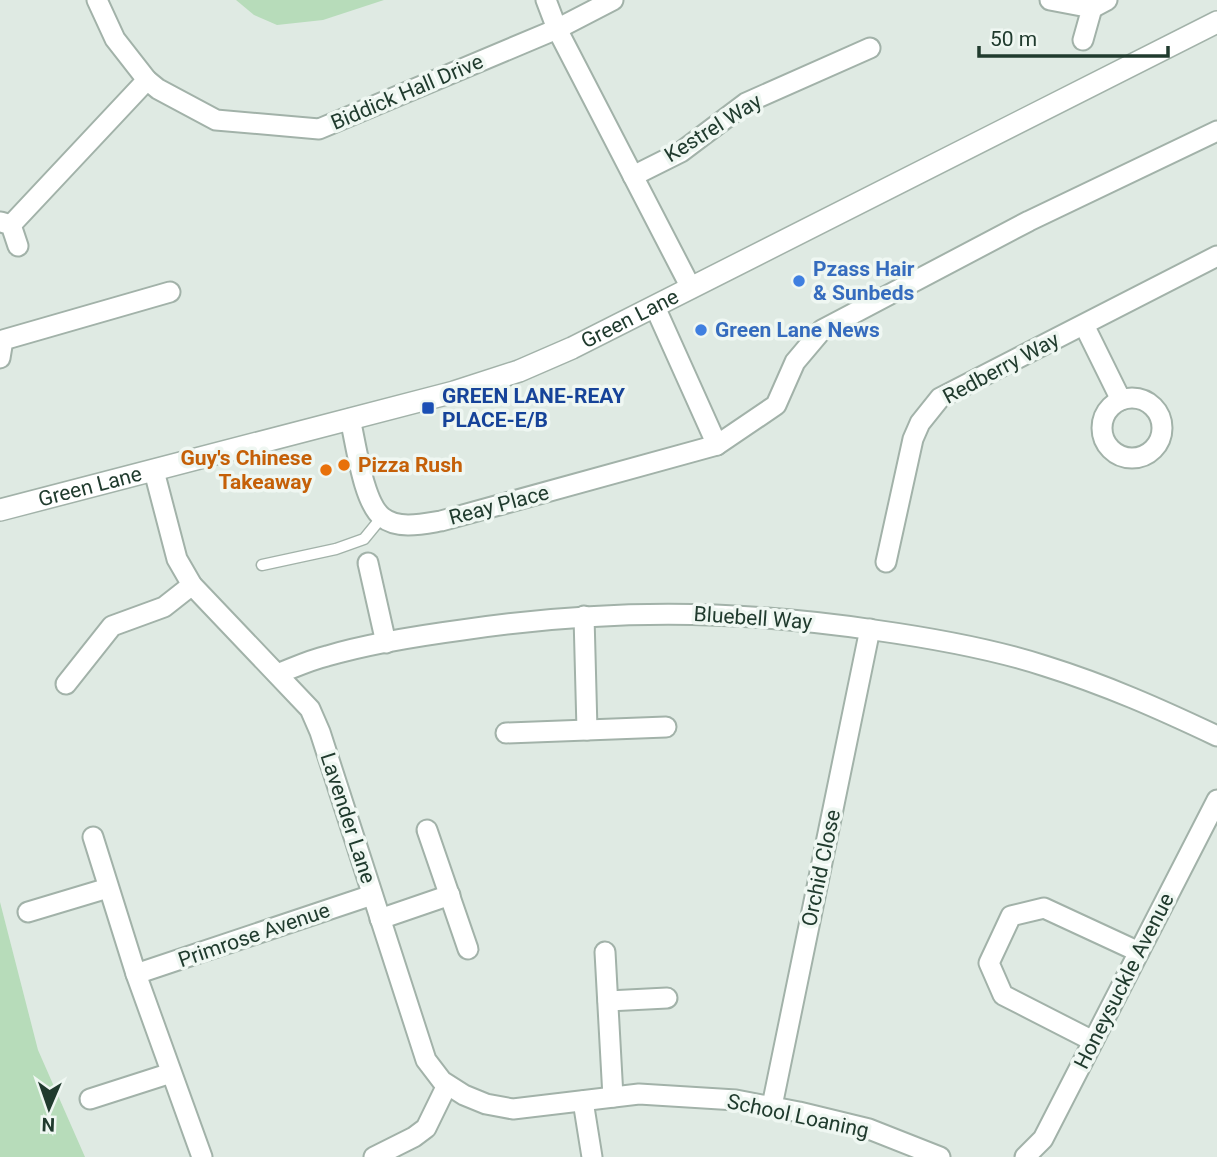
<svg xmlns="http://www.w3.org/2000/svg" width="1217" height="1157" viewBox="0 0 1217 1157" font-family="Roboto,sans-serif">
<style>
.green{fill:#b7dcba}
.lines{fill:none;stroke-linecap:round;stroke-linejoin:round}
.service-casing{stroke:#a2b2a9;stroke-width:13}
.minor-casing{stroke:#a2b2a9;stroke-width:23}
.tertiary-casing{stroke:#a2b2a9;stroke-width:24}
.service{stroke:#fff;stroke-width:10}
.minor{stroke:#fff;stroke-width:19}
.tertiary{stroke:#fff;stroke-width:21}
.shop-dot{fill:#3f7fe0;stroke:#eff7f2;stroke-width:2.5}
.transit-dot{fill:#1a4fb4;stroke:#eff7f2;stroke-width:2.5}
.food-dot{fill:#e8710a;stroke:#eff7f2;stroke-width:2.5}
.labels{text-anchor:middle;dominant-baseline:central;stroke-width:7;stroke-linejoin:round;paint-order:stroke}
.street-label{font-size:21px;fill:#203b2e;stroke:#eff7f2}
.shop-label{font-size:21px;font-weight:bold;fill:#366cbe;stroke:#eff7f2;text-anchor:start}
.transit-label{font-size:21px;font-weight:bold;fill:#164399;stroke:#eff7f2;text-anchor:start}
.food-label{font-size:21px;font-weight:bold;fill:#c56008;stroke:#eff7f2;text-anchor:end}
</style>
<rect width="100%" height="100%" fill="#dfeae3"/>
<g class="green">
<path d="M 236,0 L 384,0 L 323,20 L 277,25 L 254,15 Z"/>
<path d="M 0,902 L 38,1050 L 85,1157 L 0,1157 Z"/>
</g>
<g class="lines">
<defs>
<path id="service" d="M 262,565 L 336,549 L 364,539 L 382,517"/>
<g id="minor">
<path d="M 97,0 L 115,39 L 147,80 L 158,89 L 216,120 L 319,129 L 557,29 L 613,0"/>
<path d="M 546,0 L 557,29 L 691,288"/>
<path d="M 1050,0 L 1092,8 L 1083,40"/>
<path d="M 1092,8 L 1107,0"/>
<path d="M 633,176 L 681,152 L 746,103 L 870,48"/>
<path d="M 1,222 L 11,225 L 18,246"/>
<path d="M 11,225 L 147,80"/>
<path d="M 655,307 L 717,445"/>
<path d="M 1084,325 L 1121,400"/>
<path d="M 0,358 L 3,340 L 170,292"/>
<circle cx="1132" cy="428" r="30"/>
<path d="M 350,419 C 356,443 363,502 382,517 C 398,530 423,524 441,521 L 717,445 L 776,405 L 795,362 L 822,330 L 1029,221 L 1217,131"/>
<path d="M 154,471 L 177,559 L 192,585 L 310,709 L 320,732 L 426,1060 L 442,1081 L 464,1095 L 486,1104 L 513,1109 L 639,1094 L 736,1100 L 799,1112 L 869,1129 L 940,1157"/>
<path d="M 886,562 L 913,439 L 920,423 L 940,398 L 1217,256"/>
<path d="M 368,563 L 386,643"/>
<path d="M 584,616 L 587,730"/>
<path d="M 277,674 C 293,668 310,660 327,656 C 371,643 417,636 462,630 C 604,609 733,609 874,630 C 931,638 990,648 1045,666 C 1106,685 1160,709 1217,736"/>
<path d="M 66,684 L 112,626 L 164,607 L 192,585"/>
<path d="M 506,733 L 666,727"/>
<path d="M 427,830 L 468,949"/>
<path d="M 93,837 L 136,974 L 202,1157"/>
<path d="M 28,912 L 108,888"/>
<path d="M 380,919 L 450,895"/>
<path d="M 605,952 L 613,1097"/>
<path d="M 136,974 L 372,895"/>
<path d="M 608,1001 L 667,998"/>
<path d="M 1093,1041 L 1003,995 L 989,963 L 1011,916 L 1044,908 L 1139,952"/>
<path d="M 90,1099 L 171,1073"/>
<path d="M 583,1101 L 592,1157"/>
<path d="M 772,1106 L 870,629"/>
<path d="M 374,1157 L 414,1137 L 426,1128 L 447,1085"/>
<path d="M 1025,1157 L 1043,1139 L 1217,800"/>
</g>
<g id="tertiary">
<path id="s1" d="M 0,510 L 454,392 L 519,371 L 572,348 L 1217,22"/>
</g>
</defs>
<use href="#service" class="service-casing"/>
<use href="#minor" class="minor-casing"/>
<use href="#tertiary" class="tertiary-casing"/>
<use href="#service" class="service"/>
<use href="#minor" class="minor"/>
<use href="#tertiary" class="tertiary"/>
</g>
<g class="shop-dot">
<circle cx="799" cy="281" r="7"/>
<circle cx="701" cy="330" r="7"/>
</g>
<rect class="transit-dot" x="421" y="401" width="14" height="14" rx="3.5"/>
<g class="food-dot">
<circle cx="344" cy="465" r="7"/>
<circle cx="326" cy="470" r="7"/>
</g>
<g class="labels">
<g class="street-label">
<text transform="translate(407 92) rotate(-23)">Biddick Hall Drive</text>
<text transform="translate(713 128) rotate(-32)">Kestrel Way</text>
<text stroke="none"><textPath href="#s1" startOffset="660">Green Lane</textPath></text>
<text transform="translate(1001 368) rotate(-28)">Redberry Way</text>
<text stroke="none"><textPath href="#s1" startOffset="93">Green Lane</textPath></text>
<text transform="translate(499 505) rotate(-15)">Reay Place</text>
<text transform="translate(753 618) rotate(4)">Bluebell Way</text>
<text transform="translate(348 818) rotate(72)">Lavender Lane</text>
<text transform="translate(821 868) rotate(-78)">Orchid Close</text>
<text transform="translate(254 935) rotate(-19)">Primrose Avenue</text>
<text transform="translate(1124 981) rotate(-63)">Honeysuckle Avenue</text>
<text transform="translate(798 1116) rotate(12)">School Loaning</text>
</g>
<g class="shop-label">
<text x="813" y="269">Pzass Hair<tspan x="813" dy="24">&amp; Sunbeds</tspan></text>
<text x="715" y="330">Green Lane News</text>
</g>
<g class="transit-label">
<text x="442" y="396">GREEN LANE-REAY<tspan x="442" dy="24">PLACE-E/B</tspan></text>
</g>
<g class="food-label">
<text x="312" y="458">Guy's Chinese<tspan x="312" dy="24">Takeaway</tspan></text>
<text x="358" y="465" text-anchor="start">Pizza Rush</text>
</g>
</g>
<g transform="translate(49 1108) rotate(182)" stroke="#eff7f2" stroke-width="5" paint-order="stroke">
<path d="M0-5L12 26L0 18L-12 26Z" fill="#203b2e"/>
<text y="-10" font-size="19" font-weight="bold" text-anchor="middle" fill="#203b2e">N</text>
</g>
<path d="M979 46v10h189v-10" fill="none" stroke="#203b2e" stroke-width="3.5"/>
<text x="990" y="46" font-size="21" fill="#203b2e" stroke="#eff7f2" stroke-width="5" paint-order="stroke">50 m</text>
</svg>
